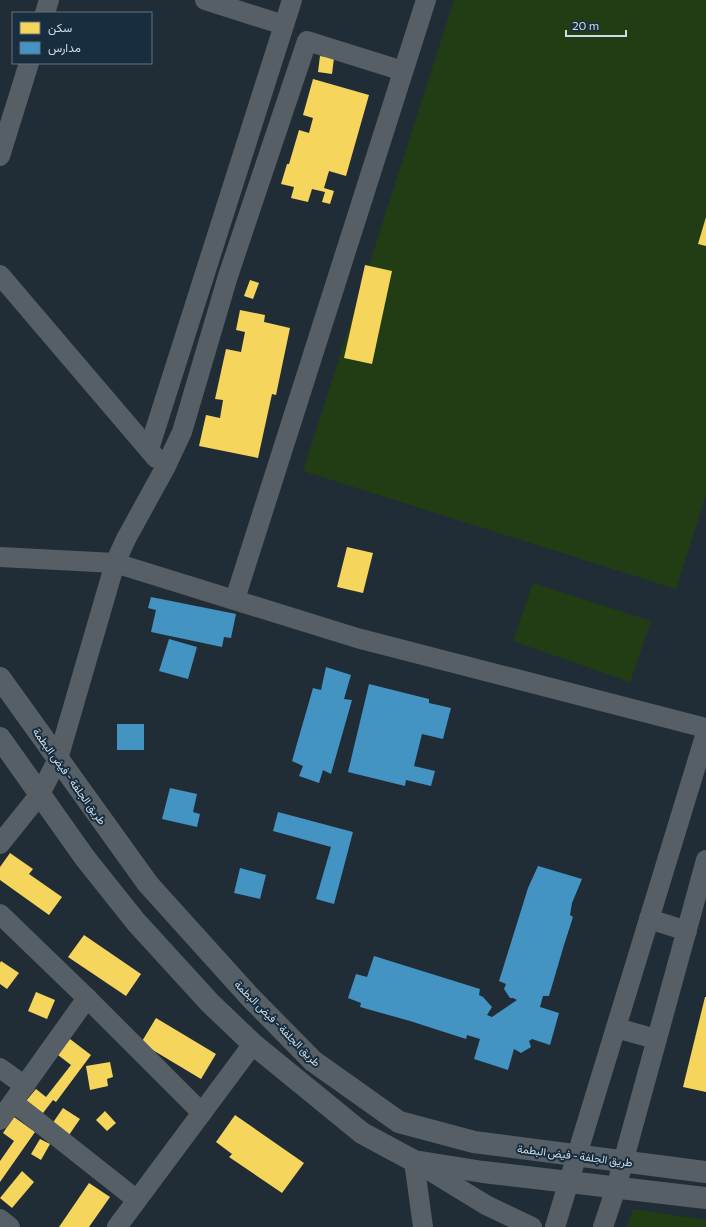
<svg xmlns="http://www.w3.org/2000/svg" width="706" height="1227" viewBox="0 0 706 1227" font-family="Commissioner,Vazirmatn,sans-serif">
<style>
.green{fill:#223d14}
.homes{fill:#f6d55c}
.schools{fill:#4393c3}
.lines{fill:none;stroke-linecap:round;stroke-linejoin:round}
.street{stroke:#575f66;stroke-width:20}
.secondary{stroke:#575f66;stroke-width:22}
.labels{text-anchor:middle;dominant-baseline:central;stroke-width:4;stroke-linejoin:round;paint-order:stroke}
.street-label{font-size:11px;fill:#cedbe6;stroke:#182e3f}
</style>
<rect width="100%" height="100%" fill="#212d36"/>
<g class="green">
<path d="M 454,0 L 706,0 L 706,495 L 676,589 L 303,471 Z"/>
<path d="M 533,583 L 651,621 L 630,682 L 513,641 Z"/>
<path d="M 633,1209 L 706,1220 L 706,1227 L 627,1227 Z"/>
</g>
<g class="homes">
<path d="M 320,56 L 334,58 L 332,74 L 318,72 Z"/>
<path d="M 313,79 L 369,95 L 346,176 L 329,171 L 324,188 L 334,191 L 330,204 L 322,202 L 325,192 L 312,189 L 308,202 L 291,198 L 294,187 L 281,184 L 287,164 L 289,164 L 299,130 L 309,133 L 313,118 L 303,115 Z"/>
<path d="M 706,217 L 706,246 L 698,244 Z"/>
<path d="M 365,265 L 392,271 L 372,364 L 344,358 Z"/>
<path d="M 250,280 L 259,283 L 253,299 L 244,296 Z"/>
<path d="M 240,310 L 265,315 L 264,322 L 290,328 L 276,395 L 272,394 L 258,458 L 199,446 L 206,415 L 220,418 L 223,400 L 215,399 L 226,349 L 241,352 L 245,332 L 236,330 Z"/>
<path d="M 347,547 L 373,553 L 363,593 L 337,587 Z"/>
<path d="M 10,853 L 33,869 L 29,874 L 62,897 L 49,915 L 0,880 L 0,867 Z"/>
<path d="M 84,935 L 141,974 L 126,996 L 68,957 Z"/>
<path d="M 1,961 L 19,973 L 7,989 L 0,984 L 0,963 Z"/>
<path d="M 36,992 L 55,1000 L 47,1019 L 28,1011 Z"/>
<path d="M 705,997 L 706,997 L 706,1092 L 683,1087 Z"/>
<path d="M 156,1018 L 216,1054 L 201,1079 L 141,1043 Z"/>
<path d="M 70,1039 L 91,1055 L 56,1102 L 53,1100 L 43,1113 L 26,1101 L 36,1089 L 46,1097 L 71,1065 L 58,1055 Z"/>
<path d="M 110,1062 L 113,1077 L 107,1079 L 108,1086 L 90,1090 L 86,1066 Z"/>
<path d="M 63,1108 L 80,1119 L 69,1135 L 52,1124 Z"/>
<path d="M 105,1111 L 116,1123 L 107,1131 L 96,1120 Z"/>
<path d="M 235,1115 L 304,1163 L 282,1193 L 229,1157 L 232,1154 L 216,1142 Z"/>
<path d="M 14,1117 L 35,1132 L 0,1182 L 0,1161 L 14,1141 L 3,1133 Z"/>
<path d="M 40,1139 L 50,1144 L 41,1160 L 31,1154 Z"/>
<path d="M 22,1171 L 34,1182 L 12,1208 L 0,1198 Z"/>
<path d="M 89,1183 L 110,1197 L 89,1227 L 59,1227 Z"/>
</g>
<g class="schools">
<path d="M 151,597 L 236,614 L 231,638 L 224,637 L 222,647 L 151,632 L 156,610 L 148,608 Z"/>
<path d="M 169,639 L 197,647 L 188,679 L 159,671 Z"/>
<path d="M 326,667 L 351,675 L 344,699 L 352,700 L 331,774 L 323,770 L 319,783 L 299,776 L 303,766 L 292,761 L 313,688 L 321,690 Z"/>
<path d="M 369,684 L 429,699 L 429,703 L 451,708 L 443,739 L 422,734 L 414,766 L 435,771 L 431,786 L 406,780 L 405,786 L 348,772 Z"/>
<rect x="117" y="724" width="27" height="26"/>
<path d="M 170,788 L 197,794 L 193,812 L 200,814 L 197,827 L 162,819 Z"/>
<path d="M 278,812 L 353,832 L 334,904 L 316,899 L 331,847 L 273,831 Z"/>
<path d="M 538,866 L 582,879 L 572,903 L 570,915 L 573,917 L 564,945 L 549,996 L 543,996 L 540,1007 L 559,1013 L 550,1045 L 532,1039 L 529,1041 L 531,1047 L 521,1053 L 514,1049 L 508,1070 L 474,1059 L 480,1039 L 467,1035 L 466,1039 L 410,1021 L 360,1007 L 361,1003 L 348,998 L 356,974 L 367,977 L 374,956 L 480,989 L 479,995 L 483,997 L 492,1007 L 487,1015 L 492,1017 L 517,1000 L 513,998 L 510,998 L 504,989 L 506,984 L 499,981 L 528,888 Z"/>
<path d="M 240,868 L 266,875 L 260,899 L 234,893 Z"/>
</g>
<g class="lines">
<g class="street">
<path d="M 205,0 L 284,25"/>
<path d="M 45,13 L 49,0"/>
<path d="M 0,156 L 29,63"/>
<path d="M 0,275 L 156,458"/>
<path d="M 149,449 L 292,0"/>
<path d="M 0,557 L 115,563 L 357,638 L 706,728"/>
<path d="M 235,599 L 426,0"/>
<path d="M 0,844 L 40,794 L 58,759 L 115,563 L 126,539 L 165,468 L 182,432 L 228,276 L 307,41 L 403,71"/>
<path d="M 0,914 L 87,998 L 202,1113"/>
<path d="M 649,919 L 687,931"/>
<path d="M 616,1028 L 656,1039"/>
<path d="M 0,1068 L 25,1086"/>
<path d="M 13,1102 L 137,1200"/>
<path d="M 0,1120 L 87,998"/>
<path d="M 414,1161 L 486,1205 L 532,1227"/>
<path d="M 414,1161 L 423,1227"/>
<path d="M 0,1219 L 10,1227"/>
<path d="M 117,1227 L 253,1044"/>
<path d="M 555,1227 L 706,733"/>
<path d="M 603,1227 L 616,1188 L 706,860"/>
</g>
<g class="secondary">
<path d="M 0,678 L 148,884 L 249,996 L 313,1061 L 399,1122 L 474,1142 L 706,1172"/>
<path d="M 0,738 L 85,858 L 136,922 L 210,1003 L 253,1044 L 362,1133 L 414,1161 L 483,1172 L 706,1198"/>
</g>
</g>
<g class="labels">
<g class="street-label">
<text transform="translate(70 776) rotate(54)">طريق الجلفة - فيض البطمة</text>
<text transform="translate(278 1023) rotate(45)">طريق الجلفة - فيض البطمة</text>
<text transform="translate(575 1155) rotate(7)">طريق الجلفة - فيض البطمة</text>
</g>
</g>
<rect x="12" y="12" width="140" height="52" fill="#182e3f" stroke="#617382"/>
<rect x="20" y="22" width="20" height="12" fill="#f6d55c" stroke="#617382"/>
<text x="48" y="32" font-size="12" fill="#cedbe6">سكن</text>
<rect x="20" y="42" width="20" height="12" fill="#4393c3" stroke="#617382"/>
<text x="48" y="52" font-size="12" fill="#cedbe6">مدارس</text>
<path d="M566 30v6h60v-6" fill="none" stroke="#cedbe6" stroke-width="2"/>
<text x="572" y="30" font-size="12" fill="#cedbe6" stroke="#182e3f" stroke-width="3" paint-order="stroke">20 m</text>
</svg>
